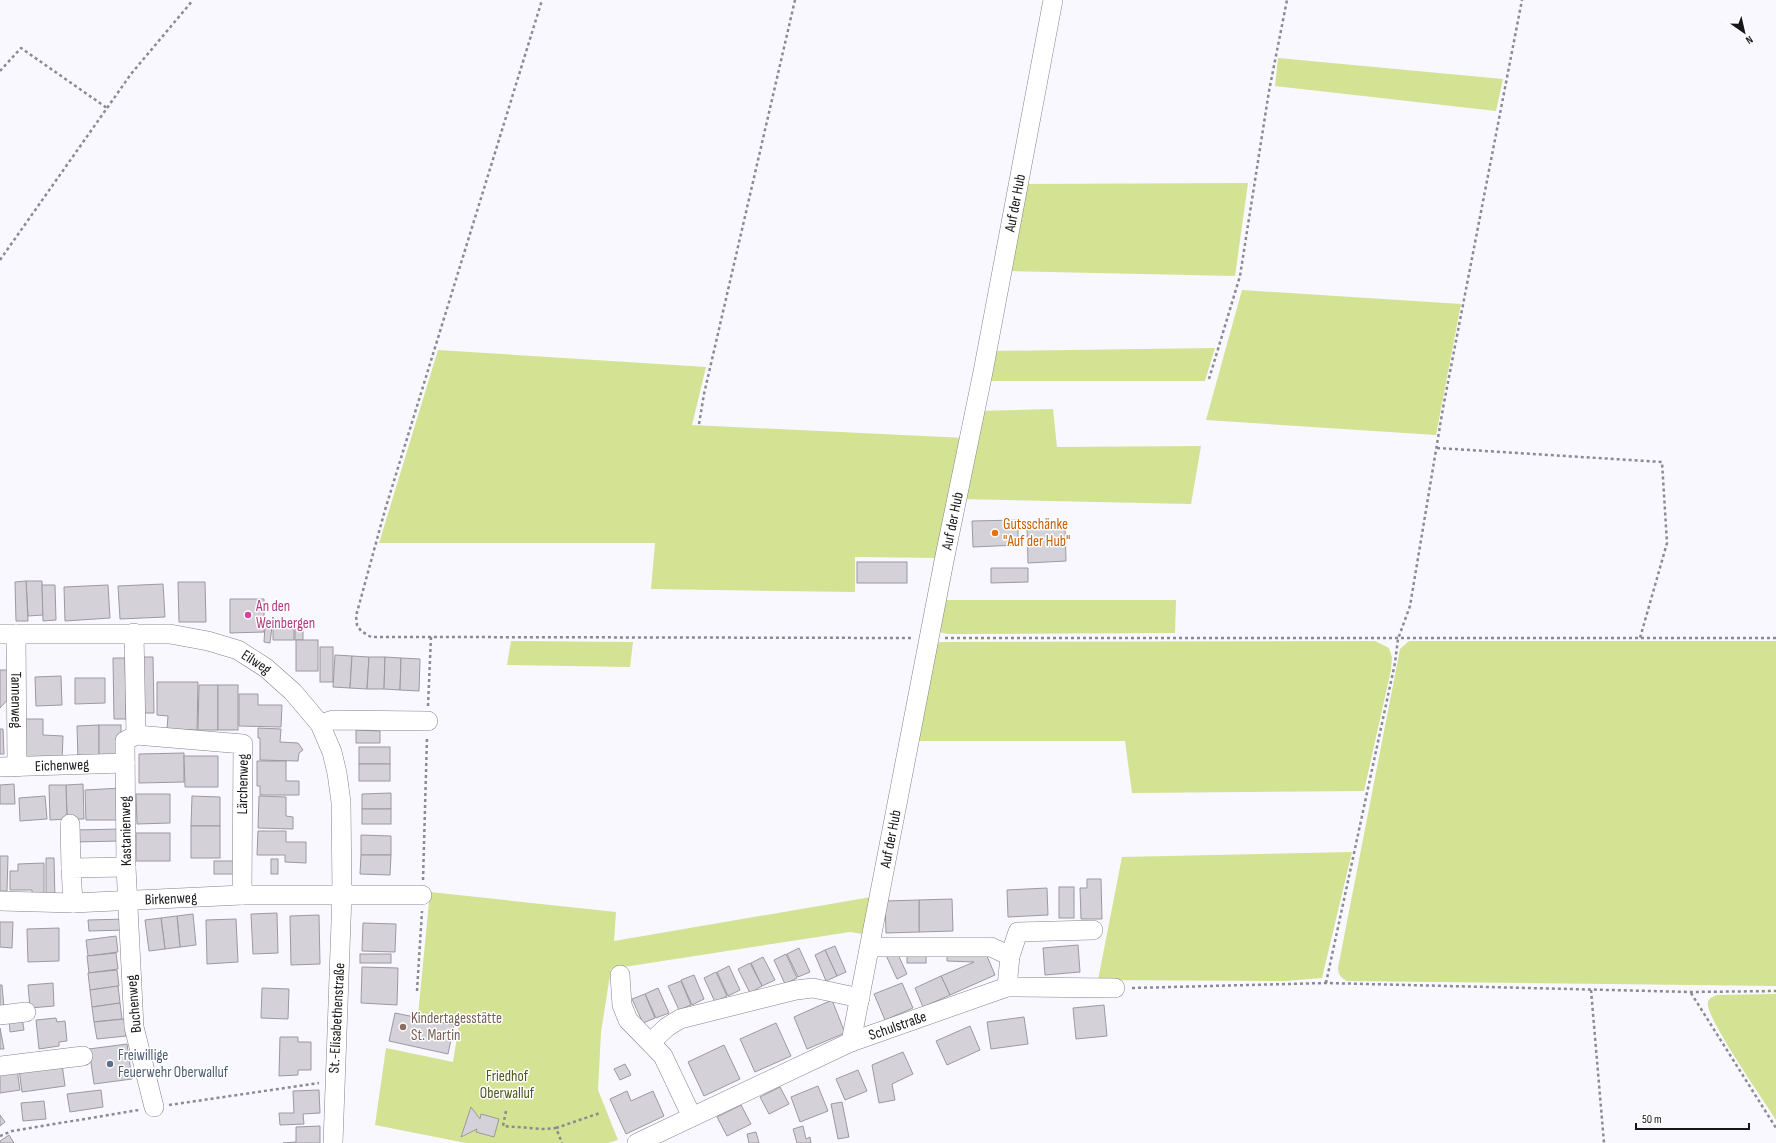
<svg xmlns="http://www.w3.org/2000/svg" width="1776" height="1143" viewBox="0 0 1776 1143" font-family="'Sofia Sans Condensed',sans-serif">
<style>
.green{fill:#d3e293}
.building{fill:#d4d1d9;stroke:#9c99a0}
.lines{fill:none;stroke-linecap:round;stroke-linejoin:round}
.minor-casing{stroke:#858289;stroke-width:20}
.path{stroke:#8b8a8f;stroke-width:2.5;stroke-dasharray:3 3;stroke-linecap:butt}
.minor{stroke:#fff;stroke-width:19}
.food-dot{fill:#e8710a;stroke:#fff;stroke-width:1.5}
.hotel-dot{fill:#d1479c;stroke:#fff;stroke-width:1.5}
.education-dot{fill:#8d6e63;stroke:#fff;stroke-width:1.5}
.service-dot{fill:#5c6f8a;stroke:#fff;stroke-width:1.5}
.labels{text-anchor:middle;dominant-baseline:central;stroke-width:3;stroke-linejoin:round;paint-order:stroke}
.street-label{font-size:15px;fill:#171619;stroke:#fff}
.food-label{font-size:15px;fill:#c56008;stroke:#fff;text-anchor:start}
.hotel-label{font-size:15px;fill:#b23c85;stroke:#fff;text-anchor:start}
.education-label{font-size:15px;fill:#785e54;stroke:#fff;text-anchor:start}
.service-label{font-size:15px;fill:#4e5e75;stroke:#fff;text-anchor:start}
.park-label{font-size:15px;fill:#4d571b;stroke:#fff}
</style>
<rect width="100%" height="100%" fill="#f9f7ff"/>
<g class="green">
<path d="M 1278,58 L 1503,79 L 1496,111 L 1275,86 Z"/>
<path d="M 1248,183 L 1235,276 L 1008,271 L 1021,184 Z"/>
<path d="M 1242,290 L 1461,304 L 1436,435 L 1206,420 Z"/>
<path d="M 1215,348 L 1205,381 L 985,381 L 989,351 Z"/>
<path d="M 438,350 L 706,367 L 692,425 L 965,438 L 942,558 L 855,557 L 855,592 L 651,589 L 655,543 L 379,543 Z"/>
<path d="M 1053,409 L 1057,447 L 1201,446 L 1191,504 L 959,499 L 978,411 Z"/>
<path d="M 941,600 L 1176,600 L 1175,633 L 949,634 L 942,633 L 938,628 Z"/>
<path d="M 511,641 L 633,642 L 630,667 L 507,665 Z"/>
<path d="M 1375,641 L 1389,648 L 1392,657 L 1391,670 L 1364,791 L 1132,793 L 1125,741 L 914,741 L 932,648 L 940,642 Z"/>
<path d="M 1409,641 L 1776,641 L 1776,986 L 1347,981 C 1341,978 1338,974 1338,968 L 1400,649 Z"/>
<path d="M 1352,852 L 1322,978 L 1286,981 L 1098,980 L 1122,857 Z"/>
<path d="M 430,892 L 616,912 L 614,941 L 877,896 L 868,935 L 850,932 L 611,969 L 601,1032 L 598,1090 L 618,1140 L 608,1143 L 466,1143 L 375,1125 L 386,1048 L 453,1062 L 459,1024 L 418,1015 Z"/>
<path d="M 1776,994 L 1776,1120 C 1764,1101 1709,1022 1708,1005 C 1707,999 1712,997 1717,995 Z"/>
</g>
<g class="building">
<path d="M 1018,520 L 1018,545 L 973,547 L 972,521 Z"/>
<path d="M 1065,525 L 1066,561 L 1028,563 L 1027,526 Z"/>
<rect x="857" y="562" width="50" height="21"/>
<path d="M 991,568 L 1028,568 L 1028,582 L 991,583 Z"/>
<path d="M 26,581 L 42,581 L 43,615 L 28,616 Z"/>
<path d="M 26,581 L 28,621 L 16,621 L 15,582 Z"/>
<path d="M 178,582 L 205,582 L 206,622 L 179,622 Z"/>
<path d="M 163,584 L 165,617 L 120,619 L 118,586 Z"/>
<path d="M 42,585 L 55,585 L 56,620 L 43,621 Z"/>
<path d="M 108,585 L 110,618 L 65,621 L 64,587 Z"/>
<path d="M 230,599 L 264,599 L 264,632 L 230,633 Z"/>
<rect x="295" y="625" width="8" height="15"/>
<path d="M 265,626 L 272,627 L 270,643 L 264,642 Z"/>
<path d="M 294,626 L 294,640 L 273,640 L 273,627 Z"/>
<rect x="296" y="640" width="22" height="31"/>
<rect x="320" y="647" width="13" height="35"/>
<path d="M 335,655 L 352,656 L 350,688 L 333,687 Z"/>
<path d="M 352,656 L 369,657 L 367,689 L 350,688 Z"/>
<path d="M 143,657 L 153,657 L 154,713 L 143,713 Z"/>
<path d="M 369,657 L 385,657 L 384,689 L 367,689 Z"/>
<path d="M 385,657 L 401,658 L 400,690 L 384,689 Z"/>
<path d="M 113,658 L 125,658 L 126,719 L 114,719 Z"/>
<path d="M 401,658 L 420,659 L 419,691 L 400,690 Z"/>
<path d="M 0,670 L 9,670 L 12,695 L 0,708 Z"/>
<path d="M 61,676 L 62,705 L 36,706 L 35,677 Z"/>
<path d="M 75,678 L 105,678 L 105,703 L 75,704 Z"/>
<path d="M 157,682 L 198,682 L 197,730 L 167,729 L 168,716 L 157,715 Z"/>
<path d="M 199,685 L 218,685 L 218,730 L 198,730 Z"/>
<rect x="218" y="685" width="20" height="45"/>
<path d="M 239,694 L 258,694 L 258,705 L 282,705 L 281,727 L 239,726 Z"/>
<path d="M 26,719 L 43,719 L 43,735 L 63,736 L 62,761 L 25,760 Z"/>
<path d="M 99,725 L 99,760 L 78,760 L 77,726 Z"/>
<rect x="99" y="725" width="22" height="35"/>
<path d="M 258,728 L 281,729 L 280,742 L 298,743 L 303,750 L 299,753 L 298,761 L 260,760 L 260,738 L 258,738 Z"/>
<path d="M 0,729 L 3,729 L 4,754 L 0,754 Z"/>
<path d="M 356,730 L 380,731 L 380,743 L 356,743 Z"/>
<rect x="359" y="747" width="31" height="17"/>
<path d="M 184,753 L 184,782 L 139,783 L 139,754 Z"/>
<path d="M 184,756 L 218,756 L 218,787 L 185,787 Z"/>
<path d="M 257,761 L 286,761 L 286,781 L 299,781 L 299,795 L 260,795 L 260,786 L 257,786 Z"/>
<rect x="359" y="764" width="31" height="17"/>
<path d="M 14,784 L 15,804 L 0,804 L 0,785 Z"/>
<path d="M 83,784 L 84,819 L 67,819 L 66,785 Z"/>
<path d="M 49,785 L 66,785 L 67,819 L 50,820 Z"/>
<path d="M 122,788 L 118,820 L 86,820 L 85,790 Z"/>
<path d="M 391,793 L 391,809 L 362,809 L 362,794 Z"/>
<path d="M 136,794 L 170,794 L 170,823 L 137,824 Z"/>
<path d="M 45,796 L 47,819 L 20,821 L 19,798 Z"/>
<path d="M 192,796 L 220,797 L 220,826 L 191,826 Z"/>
<path d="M 259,796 L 286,797 L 286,816 L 293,817 L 293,829 L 258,828 Z"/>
<rect x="362" y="809" width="29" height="15"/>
<rect x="191" y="826" width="29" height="32"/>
<path d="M 121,829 L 121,841 L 75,842 L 75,830 Z"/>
<path d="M 258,831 L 286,831 L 286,842 L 306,842 L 306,863 L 285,862 L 285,855 L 257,855 Z"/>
<rect x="136" y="833" width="34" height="28"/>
<path d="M 361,835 L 391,836 L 391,855 L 361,855 Z"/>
<path d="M 361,855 L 391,855 L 390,875 L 360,874 Z"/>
<path d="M 0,856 L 8,856 L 7,891 L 0,891 Z"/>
<path d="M 46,858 L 54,858 L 55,901 L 46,901 Z"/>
<rect x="271" y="859" width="7" height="15"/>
<rect x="214" y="861" width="19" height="13"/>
<path d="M 44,863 L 44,894 L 32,894 L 32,890 L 10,890 L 10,871 L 18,871 L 18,864 Z"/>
<path d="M 1087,879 L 1101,879 L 1102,919 L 1081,919 L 1080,888 L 1087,888 Z"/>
<rect x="1059" y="887" width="15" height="31"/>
<path d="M 1047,888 L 1048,915 L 1008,917 L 1007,890 Z"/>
<path d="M 952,899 L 953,931 L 919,932 L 919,900 Z"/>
<path d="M 919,900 L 919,932 L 886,933 L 885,901 Z"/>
<path d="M 277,913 L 278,953 L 253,954 L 251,914 Z"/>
<path d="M 193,914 L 196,945 L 180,947 L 177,916 Z"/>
<path d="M 319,915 L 320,964 L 291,965 L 290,916 Z"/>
<path d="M 177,916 L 180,947 L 165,949 L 161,918 Z"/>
<path d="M 161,918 L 165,949 L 149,951 L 145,920 Z"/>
<path d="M 126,919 L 126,930 L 89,931 L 88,920 Z"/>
<path d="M 236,919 L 238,962 L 207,964 L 206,920 Z"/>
<path d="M 0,922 L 13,922 L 12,948 L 0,947 Z"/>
<path d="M 363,923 L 396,924 L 395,952 L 362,951 Z"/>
<path d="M 59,928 L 59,961 L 28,962 L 27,929 Z"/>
<path d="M 116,936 L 118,952 L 88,956 L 86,940 Z"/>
<path d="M 1078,945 L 1080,972 L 1045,975 L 1043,948 Z"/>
<path d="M 835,946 L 846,972 L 837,976 L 825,950 Z"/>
<path d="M 799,948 L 810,972 L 798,977 L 787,954 Z"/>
<path d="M 825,950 L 837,976 L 826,981 L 815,955 Z"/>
<path d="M 896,950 L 907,974 L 897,979 L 884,951 Z"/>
<rect x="907" y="951" width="19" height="12"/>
<path d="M 947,951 L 987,956 L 995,975 L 950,995 L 941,976 L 974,962 L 947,961 Z"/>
<path d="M 116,953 L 118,969 L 89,973 L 87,956 Z"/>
<rect x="360" y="954" width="31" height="9"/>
<path d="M 786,954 L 797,978 L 785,984 L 774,960 Z"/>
<path d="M 763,957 L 775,980 L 762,986 L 751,963 Z"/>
<path d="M 750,963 L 762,986 L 750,993 L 738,969 Z"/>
<path d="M 729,966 L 740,990 L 728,996 L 717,972 Z"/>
<path d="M 362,967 L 398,968 L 397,1005 L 361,1003 Z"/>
<path d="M 117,970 L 119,986 L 90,990 L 88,973 Z"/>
<path d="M 716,972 L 727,996 L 715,1002 L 704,978 Z"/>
<path d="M 694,975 L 704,999 L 692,1005 L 681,980 Z"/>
<path d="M 941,976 L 950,995 L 923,1007 L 915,988 Z"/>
<path d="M 681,981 L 691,1005 L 679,1010 L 668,986 Z"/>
<path d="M 53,983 L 54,1006 L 30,1008 L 28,985 Z"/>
<path d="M 902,983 L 913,1008 L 885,1020 L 874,994 Z"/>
<path d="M 0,985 L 2,985 L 4,1008 L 0,1008 Z"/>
<path d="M 118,986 L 120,1003 L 92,1007 L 90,990 Z"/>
<path d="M 262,988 L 289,989 L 288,1019 L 261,1018 Z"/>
<path d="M 658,988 L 669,1013 L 656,1018 L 645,994 Z"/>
<path d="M 645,994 L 655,1018 L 643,1023 L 632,999 Z"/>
<path d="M 832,1000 L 845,1033 L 807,1049 L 794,1017 Z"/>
<path d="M 120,1003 L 122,1019 L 94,1022 L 92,1007 Z"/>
<path d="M 1104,1005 L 1107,1036 L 1076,1039 L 1073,1008 Z"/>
<path d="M 395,1013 L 454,1025 L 448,1054 L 389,1041 Z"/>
<path d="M 1024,1017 L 1028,1044 L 991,1049 L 987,1022 Z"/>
<path d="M 22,1018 L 24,1030 L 10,1032 L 9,1020 Z"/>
<path d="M 56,1018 L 57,1022 L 65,1021 L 67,1041 L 59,1042 L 59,1046 L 39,1049 L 36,1020 Z"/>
<path d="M 124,1019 L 126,1036 L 97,1039 L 94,1022 Z"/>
<path d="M 776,1023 L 791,1056 L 755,1072 L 740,1039 Z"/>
<path d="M 970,1026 L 980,1050 L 947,1065 L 936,1041 Z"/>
<path d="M 0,1028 L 4,1049 L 0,1049 Z"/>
<path d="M 280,1037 L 298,1037 L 298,1042 L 311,1042 L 311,1070 L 298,1070 L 298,1075 L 279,1076 Z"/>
<path d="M 127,1044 L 132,1079 L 94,1084 L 89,1049 Z"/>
<path d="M 724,1045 L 740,1079 L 704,1096 L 688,1062 Z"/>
<path d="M 903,1052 L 913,1074 L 892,1084 L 895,1100 L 879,1103 L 872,1065 Z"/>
<path d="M 62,1064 L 65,1086 L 22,1092 L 19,1069 Z"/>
<path d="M 625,1064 L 631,1075 L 620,1080 L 614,1069 Z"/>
<path d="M 17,1069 L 20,1090 L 0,1093 L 0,1072 Z"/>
<path d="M 858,1070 L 867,1091 L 845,1100 L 836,1079 Z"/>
<path d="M 818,1086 L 828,1111 L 800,1122 L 791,1097 Z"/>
<path d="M 780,1087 L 789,1104 L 769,1114 L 760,1097 Z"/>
<path d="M 101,1090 L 103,1107 L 70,1112 L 67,1094 Z"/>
<path d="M 319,1090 L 320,1113 L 303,1114 L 304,1124 L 280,1125 L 279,1113 L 294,1113 L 293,1091 Z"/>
<path d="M 627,1091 L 631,1101 L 653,1091 L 664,1116 L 626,1134 L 610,1099 Z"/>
<path d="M 44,1101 L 46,1119 L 23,1121 L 21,1103 Z"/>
<path d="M 842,1102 L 849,1137 L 838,1139 L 831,1104 Z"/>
<path d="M 741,1105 L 751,1124 L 727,1136 L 717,1117 Z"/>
<path d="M 471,1107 L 480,1119 L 481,1114 L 499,1119 L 494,1137 L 476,1132 L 477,1129 L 461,1137 Z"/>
<path d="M 0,1115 L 5,1122 L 0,1126 Z"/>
<path d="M 320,1126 L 320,1143 L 283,1143 L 296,1142 L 296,1127 Z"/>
<path d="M 803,1126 L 806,1139 L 810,1137 L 811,1143 L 797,1143 L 793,1129 Z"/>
<path d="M 756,1132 L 759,1143 L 749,1143 L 747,1134 Z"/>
<path d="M 9,1135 L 14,1143 L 0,1143 L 0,1141 Z"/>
</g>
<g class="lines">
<defs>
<g id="minor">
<path d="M 134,633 L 136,735"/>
<path id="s1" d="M 0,634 L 170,634 L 208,641 L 238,650 L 266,668 L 293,692 L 320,724 L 332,752 L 337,773 L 341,802 L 342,894 L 333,1143"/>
<path id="s2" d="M 16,634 L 17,767"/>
<path d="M 320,724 L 333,720 L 428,721"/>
<path id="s3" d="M 0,767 L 125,763"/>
<path d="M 70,824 L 71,868"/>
<path id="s4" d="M 0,901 L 73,903 L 242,895 L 422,895"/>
<path d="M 73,903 L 71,868 L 126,867"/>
<path d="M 871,947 L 991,947 L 1010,956 L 1007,987"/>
<path d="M 1010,956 L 1018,932 L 1093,930"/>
<path d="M 620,975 L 622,1005 L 628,1020 L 663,1056 L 692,1117"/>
<path d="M 0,1015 L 26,1012"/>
<path d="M 651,1042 L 667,1027 L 680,1019 L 796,990 L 813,988 L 860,998"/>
<path id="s5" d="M 851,1042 L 944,561 L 983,372 L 1053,0"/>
<path d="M 0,1066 L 83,1056"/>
<path d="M 154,1107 L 134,1027 L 126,867 L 125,741 L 136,735 L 243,744 L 242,895"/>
<path id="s6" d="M 637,1143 L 851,1042 L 1007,987 L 1115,988"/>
</g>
</defs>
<use href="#minor" class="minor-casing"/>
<g class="path">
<path d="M 0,71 L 21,48 L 107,108"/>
<path d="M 0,260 L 131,74 L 193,0"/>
<path d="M 1209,379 L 1240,276 L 1269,91 L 1287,0"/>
<path d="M 699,424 L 704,394 L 795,0"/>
<path d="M 1437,448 L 1662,462 L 1667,543 L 1640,638"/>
<path d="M 431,637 L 371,637 L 361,631 L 357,625 L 356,616 L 385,510 L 542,0"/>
<path d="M 945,638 L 1776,638"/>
<path d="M 428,706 L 431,637 L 914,638"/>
<path d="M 423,880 L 427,737"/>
<path d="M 1326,983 L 1395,663 L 1398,639 L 1410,606 L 1443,408 L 1522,0"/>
<path d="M 1132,988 L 1326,983 L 1691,992 L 1776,991"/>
<path d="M 1591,990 L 1604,1143"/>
<path d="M 417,991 L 422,911"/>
<path d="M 1691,993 L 1776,1128"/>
<path d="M 169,1105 L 319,1083"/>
<path d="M 506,1111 L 503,1126 L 543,1129 L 556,1128 L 562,1143"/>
<path d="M 556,1128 L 600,1113"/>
<path d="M 0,1136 L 12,1131 L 139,1110"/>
</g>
<use href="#minor" class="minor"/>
</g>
<circle class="food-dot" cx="995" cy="533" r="4"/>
<circle class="hotel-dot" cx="248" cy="615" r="4"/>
<circle class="education-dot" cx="403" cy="1027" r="4"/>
<circle class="service-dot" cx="110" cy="1064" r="4"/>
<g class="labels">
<g class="street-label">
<text stroke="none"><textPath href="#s5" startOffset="855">Auf der Hub</textPath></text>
<text stroke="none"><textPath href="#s5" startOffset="531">Auf der Hub</textPath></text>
<text stroke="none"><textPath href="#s1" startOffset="262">Eilweg</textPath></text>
<text stroke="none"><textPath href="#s2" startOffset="66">Tannenweg</textPath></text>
<text stroke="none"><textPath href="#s3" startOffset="62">Eichenweg</textPath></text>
<text transform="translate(243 784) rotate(-89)">Lärchenweg</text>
<text transform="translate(126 831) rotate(-91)">Kastanienweg</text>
<text stroke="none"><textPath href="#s5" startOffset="207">Auf der Hub</textPath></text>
<text stroke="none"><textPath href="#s4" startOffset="171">Birkenweg</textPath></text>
<text transform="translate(134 1004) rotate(-95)">Buchenweg</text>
<text transform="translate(337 1018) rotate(-87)">St.-Elisabethenstraße</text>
<text stroke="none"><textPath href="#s6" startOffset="286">Schulstraße</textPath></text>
</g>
<g class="food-label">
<text x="1003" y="524">Gutsschänke<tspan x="1003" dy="17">"Auf der Hub"</tspan></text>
</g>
<g class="hotel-label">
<text x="256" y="606">An den<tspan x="256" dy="17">Weinbergen</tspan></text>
</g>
<g class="education-label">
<text x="411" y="1018">Kindertagesstätte<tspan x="411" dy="17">St. Martin</tspan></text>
</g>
<g class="service-label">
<text x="118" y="1055">Freiwillige<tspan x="118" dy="17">Feuerwehr Oberwalluf</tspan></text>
</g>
<g class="park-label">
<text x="507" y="1076">Friedhof<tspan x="507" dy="17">Oberwalluf</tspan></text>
</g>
</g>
<g transform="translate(1744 32) rotate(146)" stroke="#ffffff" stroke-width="3" paint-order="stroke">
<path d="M0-3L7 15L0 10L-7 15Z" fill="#171619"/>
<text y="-6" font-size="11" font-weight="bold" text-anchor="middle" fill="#171619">N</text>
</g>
<path d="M1636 1123v6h113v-6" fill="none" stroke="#171619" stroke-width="2"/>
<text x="1642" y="1123" font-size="12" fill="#171619" stroke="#ffffff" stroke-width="3" paint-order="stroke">50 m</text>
</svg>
